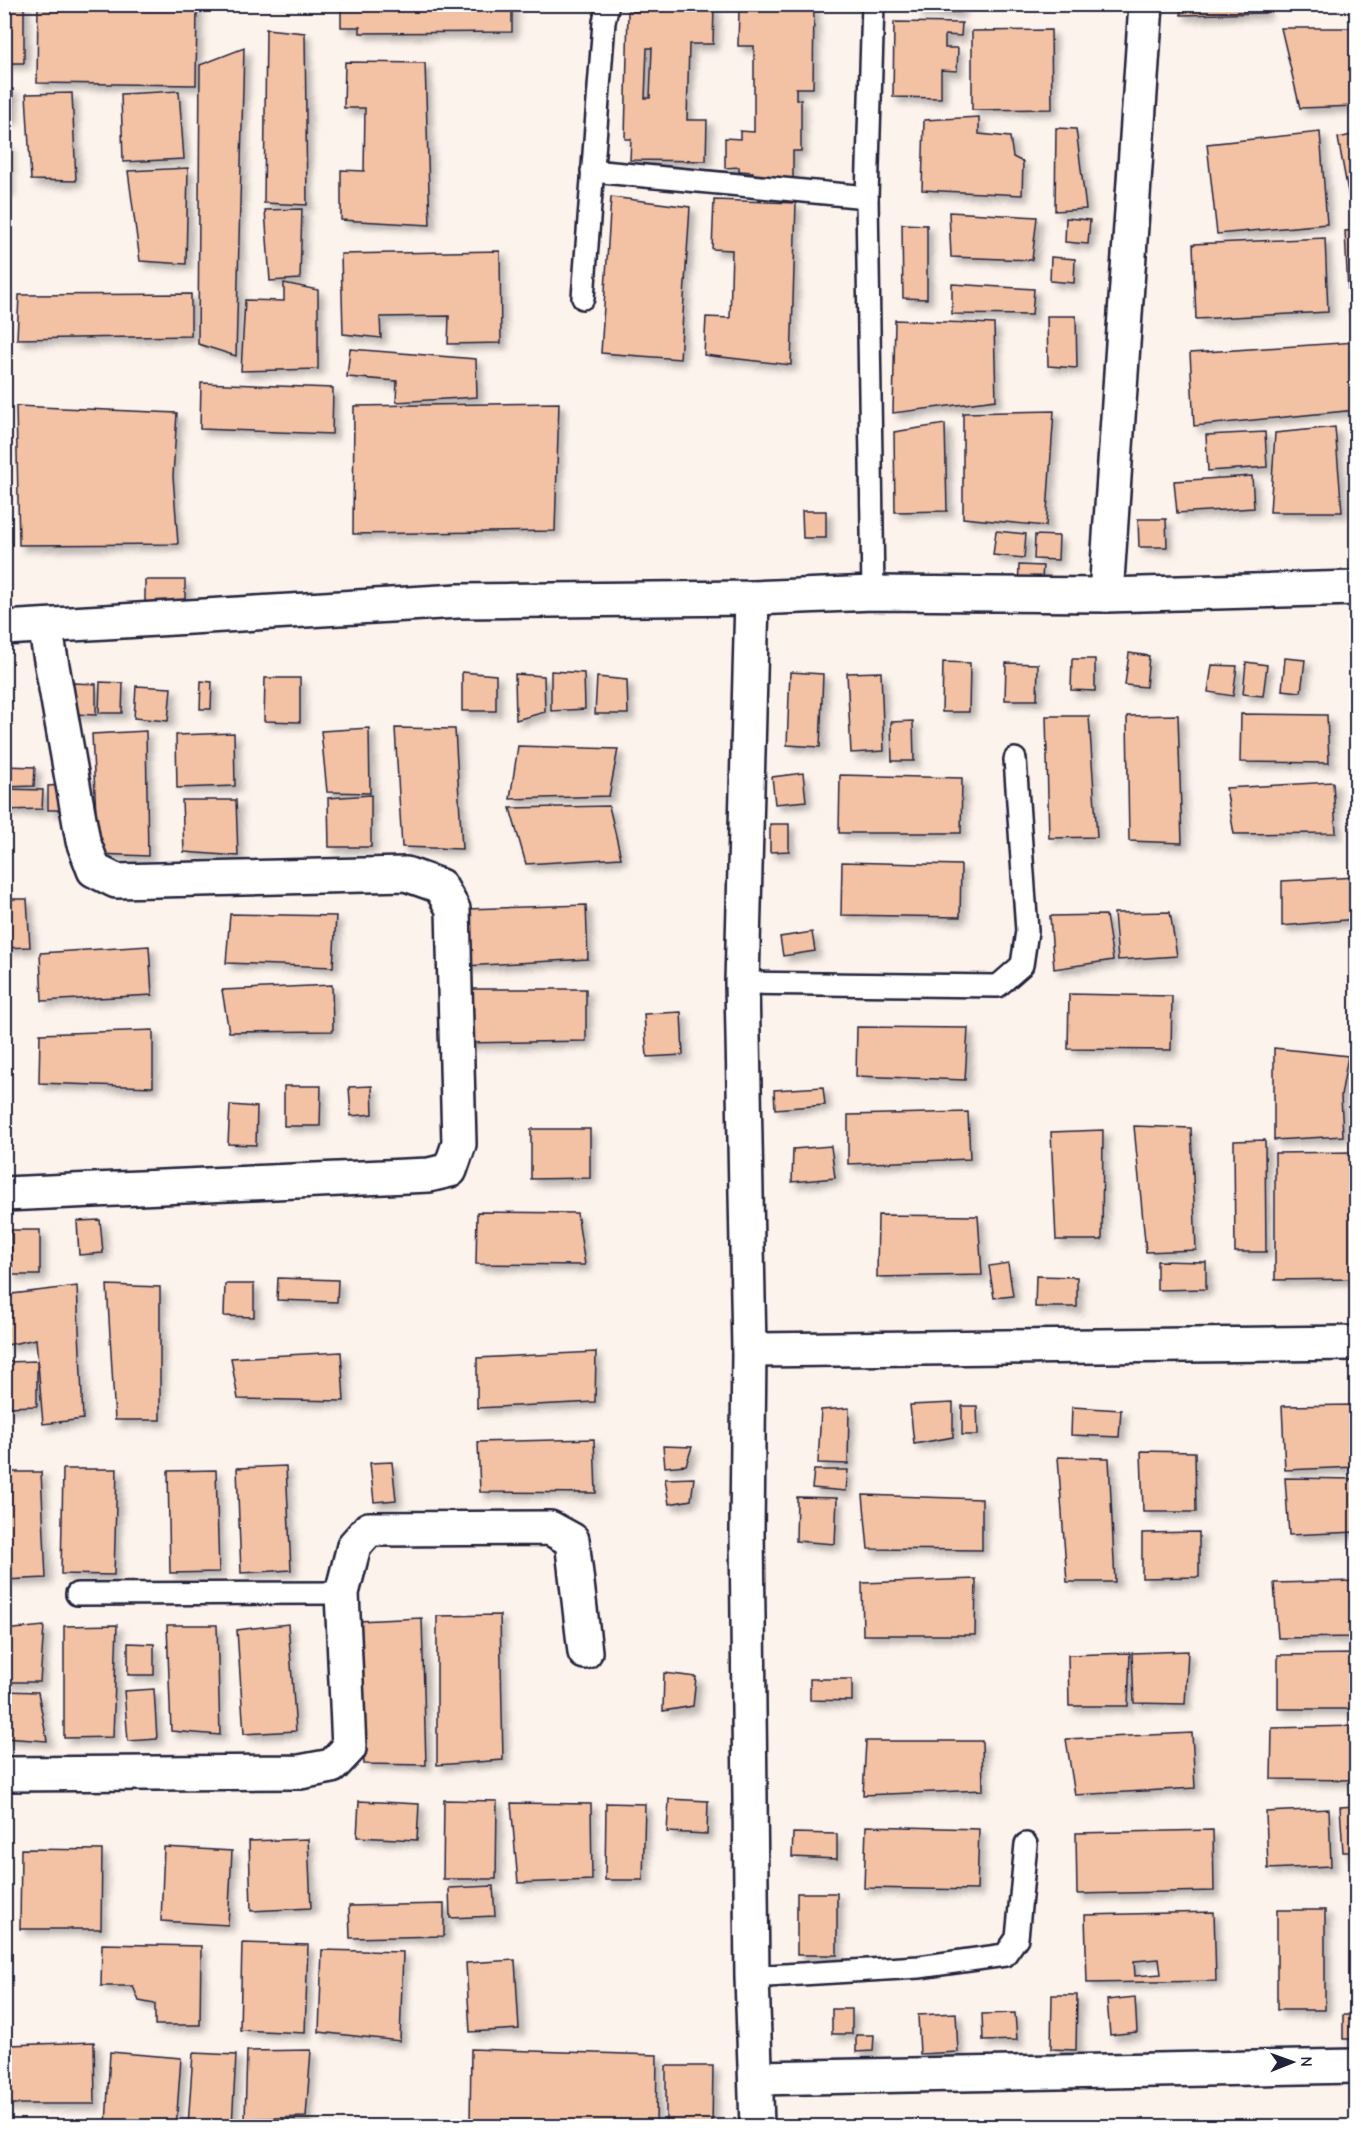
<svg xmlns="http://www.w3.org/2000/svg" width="1361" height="2131" viewBox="0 0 1361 2131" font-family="'Comic Neue',sans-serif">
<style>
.building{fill:#f3c1a4;stroke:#22223b;stroke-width:1.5;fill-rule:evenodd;filter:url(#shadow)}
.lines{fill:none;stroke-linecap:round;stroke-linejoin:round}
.lane-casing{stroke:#22223b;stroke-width:26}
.street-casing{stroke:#22223b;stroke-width:38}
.lane{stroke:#fff;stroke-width:21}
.street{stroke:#fff;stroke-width:33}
</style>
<defs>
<filter id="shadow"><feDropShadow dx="5.5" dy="5.5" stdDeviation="3" flood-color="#0004"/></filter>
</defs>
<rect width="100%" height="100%" fill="#fdf3ed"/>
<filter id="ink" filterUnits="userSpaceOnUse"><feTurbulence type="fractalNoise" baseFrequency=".0167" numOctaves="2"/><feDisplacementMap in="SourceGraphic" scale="12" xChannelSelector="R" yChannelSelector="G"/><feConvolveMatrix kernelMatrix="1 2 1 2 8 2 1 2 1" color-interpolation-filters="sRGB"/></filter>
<g filter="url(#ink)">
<g class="building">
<rect x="4" y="4" width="20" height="59"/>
<path d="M 38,4 L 197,4 L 196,85 L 37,83 Z"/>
<path d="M 341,4 L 512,4 L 512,32 L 360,33 L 360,27 L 341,27 Z"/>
<path d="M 638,4 L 714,7 L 713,44 L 689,44 L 687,120 L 707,120 L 706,161 L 630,160 L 631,139 L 625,139 L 628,11 L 638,12 ZM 647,48 L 652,48 L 650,98 L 645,98 Z"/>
<rect x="918" y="4" width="42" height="8"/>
<path d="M 1180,4 L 1265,4 L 1265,13 L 1181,15 Z"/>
<path d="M 759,6 L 814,6 L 813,88 L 796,88 L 796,100 L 801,100 L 801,151 L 793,151 L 793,179 L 753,178 L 753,172 L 739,171 L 739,167 L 725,168 L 725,138 L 740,139 L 740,131 L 754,132 L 754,46 L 738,46 L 739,9 L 759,10 Z"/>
<path d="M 894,22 L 962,23 L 961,36 L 945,35 L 945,48 L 958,48 L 957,71 L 941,70 L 941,98 L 893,97 Z"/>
<path d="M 1281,28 L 1356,28 L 1356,106 L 1300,108 Z"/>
<path d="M 266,29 L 305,33 L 307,205 L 264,203 Z"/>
<path d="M 1051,30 L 1052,109 L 972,110 L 972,31 Z"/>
<path d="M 244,48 L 236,356 L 198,344 L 200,65 Z"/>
<path d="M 345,62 L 425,63 L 430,225 L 341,220 L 341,170 L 364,171 L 365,108 L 344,108 Z"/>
<path d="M 4,89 L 13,89 L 12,119 L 4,118 Z"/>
<path d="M 179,91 L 184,159 L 123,162 L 121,94 Z"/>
<path d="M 72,93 L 76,181 L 31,180 L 26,94 Z"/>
<path d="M 979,117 L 979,134 L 1010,137 L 1013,157 L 1023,162 L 1022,195 L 922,190 L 924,120 Z"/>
<path d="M 1056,128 L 1076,129 L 1086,209 L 1055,211 Z"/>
<path d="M 1320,132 L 1327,224 L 1217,234 L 1207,144 Z"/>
<path d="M 1356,134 L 1356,218 L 1353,219 L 1338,138 Z"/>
<rect x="4" y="144" width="4" height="47"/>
<path d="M 188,168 L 186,264 L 140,261 L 128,171 Z"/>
<path d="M 611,197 L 690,207 L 680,359 L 601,353 Z"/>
<path d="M 714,200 L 796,203 L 791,365 L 704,355 L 706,317 L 730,318 L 732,250 L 712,249 Z"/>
<path d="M 302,209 L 300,279 L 270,281 L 265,210 Z"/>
<path d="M 949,212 L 1037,217 L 1032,260 L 951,257 Z"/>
<path d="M 1066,218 L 1090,220 L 1088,244 L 1065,242 Z"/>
<path d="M 902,224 L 927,225 L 927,299 L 903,298 Z"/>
<path d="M 1356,230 L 1356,310 L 1349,312 L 1345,231 Z"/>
<path d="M 1325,238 L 1328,312 L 1196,319 L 1193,244 Z"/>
<path d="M 500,251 L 501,343 L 448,344 L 449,316 L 380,317 L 381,338 L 343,334 L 341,254 Z"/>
<path d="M 1051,257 L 1075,259 L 1074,283 L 1050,281 Z"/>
<path d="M 284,283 L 318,290 L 318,369 L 241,371 L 245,300 L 284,301 Z"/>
<path d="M 952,284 L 1034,289 L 1032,315 L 952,314 Z"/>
<path d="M 191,294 L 191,336 L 17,339 L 19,295 Z"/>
<path d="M 1047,316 L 1076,316 L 1077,368 L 1048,366 Z"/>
<path d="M 895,320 L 994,324 L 996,400 L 893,413 Z"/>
<path d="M 1356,342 L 1356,410 L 1194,426 L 1190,353 Z"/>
<path d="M 350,349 L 476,359 L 477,397 L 396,402 L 397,381 L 347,377 Z"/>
<path d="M 201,383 L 333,388 L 332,434 L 200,429 Z"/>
<path d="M 559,403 L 555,531 L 353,534 L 354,406 Z"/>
<path d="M 16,406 L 177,413 L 173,476 L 178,544 L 19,545 Z"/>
<path d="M 1054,411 L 1046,526 L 963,518 L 963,413 Z"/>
<path d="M 945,424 L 947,511 L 895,512 L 894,432 Z"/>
<path d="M 1335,427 L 1342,512 L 1270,512 L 1275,433 Z"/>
<path d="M 1265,432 L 1267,467 L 1208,471 L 1206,435 Z"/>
<path d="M 1252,476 L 1254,508 L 1177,513 L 1174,481 Z"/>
<path d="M 802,511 L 826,511 L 826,538 L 803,538 Z"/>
<path d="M 1138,519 L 1166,519 L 1167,547 L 1139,547 Z"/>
<path d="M 996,531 L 1026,534 L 1024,558 L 993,555 Z"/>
<path d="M 1035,535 L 1059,536 L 1058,560 L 1034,559 Z"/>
<path d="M 1019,565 L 1043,566 L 1041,590 L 1018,589 Z"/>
<rect x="145" y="580" width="40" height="27"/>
<path d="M 1129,653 L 1149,656 L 1146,687 L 1125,685 Z"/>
<path d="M 1285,658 L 1305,660 L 1301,692 L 1282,690 Z"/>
<path d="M 1072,659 L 1095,659 L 1095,691 L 1071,690 Z"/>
<path d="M 943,662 L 970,663 L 969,712 L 942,712 Z"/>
<path d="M 1246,662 L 1267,665 L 1263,696 L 1243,694 Z"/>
<path d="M 1006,663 L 1038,664 L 1037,700 L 1005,700 Z"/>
<path d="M 1212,665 L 1237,666 L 1233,696 L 1208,692 Z"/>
<path d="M 551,671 L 584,673 L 585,709 L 551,711 Z"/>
<path d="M 462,672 L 496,675 L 496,711 L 462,711 Z"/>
<path d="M 790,672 L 823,674 L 820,747 L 787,745 Z"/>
<path d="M 881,672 L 884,751 L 851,753 L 847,673 Z"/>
<path d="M 515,674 L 544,676 L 545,712 L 516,720 Z"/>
<path d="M 597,677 L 627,680 L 628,714 L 595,714 Z"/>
<path d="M 265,678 L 300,678 L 300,722 L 264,721 Z"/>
<path d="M 201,681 L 212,682 L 211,709 L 200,709 Z"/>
<path d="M 100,682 L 123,683 L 122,713 L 99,713 Z"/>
<path d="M 73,683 L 96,684 L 96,715 L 73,714 Z"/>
<path d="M 136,686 L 171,688 L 168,721 L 134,718 Z"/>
<path d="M 1241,714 L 1327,715 L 1329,763 L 1240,762 Z"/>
<path d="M 1178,715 L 1182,843 L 1129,841 L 1127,716 Z"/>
<path d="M 1046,716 L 1089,716 L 1097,837 L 1049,838 Z"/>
<path d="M 913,721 L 914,761 L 892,761 L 891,722 Z"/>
<path d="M 369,728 L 370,793 L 327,792 L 321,731 Z"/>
<path d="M 395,728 L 455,729 L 462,849 L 402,847 Z"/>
<path d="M 146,731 L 148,856 L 98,854 L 92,734 Z"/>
<path d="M 234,733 L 235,786 L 177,788 L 176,735 Z"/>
<path d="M 518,746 L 618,749 L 609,796 L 510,799 Z"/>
<path d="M 4,766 L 35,767 L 34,786 L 4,787 Z"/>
<path d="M 803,773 L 806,801 L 775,804 L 772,777 Z"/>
<path d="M 840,775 L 962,778 L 961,833 L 839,833 Z"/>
<path d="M 1333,782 L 1336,833 L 1234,834 L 1226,788 Z"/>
<path d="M 62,785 L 62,810 L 48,810 L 48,786 Z"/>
<path d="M 4,789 L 43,790 L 42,809 L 4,810 Z"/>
<path d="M 371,795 L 371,847 L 329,847 L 328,798 Z"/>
<path d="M 182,800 L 236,800 L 238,856 L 184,852 Z"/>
<path d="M 609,806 L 621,858 L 526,864 L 510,808 Z"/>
<path d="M 770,824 L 789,824 L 789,851 L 770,852 Z"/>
<path d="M 842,862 L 961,865 L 960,917 L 841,915 Z"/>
<path d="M 1356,877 L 1356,919 L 1282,926 L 1282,881 Z"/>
<path d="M 4,899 L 27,899 L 30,947 L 4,948 Z"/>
<path d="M 586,905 L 588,959 L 465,966 L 466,909 Z"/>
<path d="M 1170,912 L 1177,956 L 1118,960 L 1114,913 Z"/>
<path d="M 230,914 L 336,916 L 333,967 L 226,963 Z"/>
<path d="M 1106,915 L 1113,960 L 1054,969 L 1050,916 Z"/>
<path d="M 812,932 L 815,951 L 783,956 L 780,937 Z"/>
<path d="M 149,946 L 152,995 L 42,1001 L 40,953 Z"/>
<path d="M 332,985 L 333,1031 L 229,1032 L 222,990 Z"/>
<path d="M 468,989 L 586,989 L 586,1041 L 466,1043 Z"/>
<path d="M 1069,994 L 1172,996 L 1171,1050 L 1068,1049 Z"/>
<path d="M 681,1012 L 683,1055 L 647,1057 L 644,1014 Z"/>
<path d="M 857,1027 L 968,1028 L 965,1080 L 856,1076 Z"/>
<path d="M 153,1030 L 153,1087 L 39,1083 L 40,1034 Z"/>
<path d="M 1274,1048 L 1348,1056 L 1341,1096 L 1343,1136 L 1274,1140 Z"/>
<path d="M 1356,1076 L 1356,1137 L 1354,1137 L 1353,1095 Z"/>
<path d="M 284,1086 L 321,1086 L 320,1126 L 284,1126 Z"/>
<path d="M 372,1086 L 373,1114 L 351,1116 L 349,1087 Z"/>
<path d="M 823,1087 L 825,1105 L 775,1109 L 774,1090 Z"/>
<path d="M 230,1105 L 257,1107 L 256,1145 L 228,1144 Z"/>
<path d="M 968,1112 L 970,1159 L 848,1164 L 848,1115 Z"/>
<path d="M 1134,1126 L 1191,1128 L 1196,1250 L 1146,1252 Z"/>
<path d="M 531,1129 L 590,1129 L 590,1178 L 531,1179 Z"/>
<path d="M 1103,1130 L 1102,1240 L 1056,1240 L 1051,1132 Z"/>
<path d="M 1265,1140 L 1266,1252 L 1235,1252 L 1234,1141 Z"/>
<path d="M 831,1146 L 835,1178 L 792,1182 L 793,1149 Z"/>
<path d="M 1356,1152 L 1356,1279 L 1275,1280 L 1275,1153 Z"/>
<path d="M 477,1212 L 577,1213 L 585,1265 L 476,1264 Z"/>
<path d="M 878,1215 L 978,1216 L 982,1275 L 877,1277 Z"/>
<path d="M 100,1220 L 103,1253 L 79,1255 L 77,1221 Z"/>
<path d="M 11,1230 L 40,1230 L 40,1275 L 12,1275 Z"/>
<path d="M 1157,1261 L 1206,1262 L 1206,1289 L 1157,1290 Z"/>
<path d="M 1008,1263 L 1013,1296 L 994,1298 L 989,1266 Z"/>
<path d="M 1036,1276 L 1077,1277 L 1077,1307 L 1035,1307 Z"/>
<path d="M 278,1278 L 338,1280 L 337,1302 L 277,1300 Z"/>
<path d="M 225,1284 L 254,1284 L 254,1317 L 224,1316 Z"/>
<path d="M 107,1285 L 160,1287 L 160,1420 L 115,1420 Z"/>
<path d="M 77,1286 L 83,1419 L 43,1424 L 36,1339 L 7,1345 L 4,1295 Z"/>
<path d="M 341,1352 L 344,1401 L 238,1399 L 231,1358 Z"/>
<path d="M 596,1352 L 595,1402 L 477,1408 L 477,1358 Z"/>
<path d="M 37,1361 L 37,1406 L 5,1407 L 6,1362 Z"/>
<path d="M 953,1403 L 953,1437 L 914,1444 L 910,1405 Z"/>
<path d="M 1356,1405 L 1356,1467 L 1285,1470 L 1282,1406 Z"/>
<path d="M 962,1406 L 977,1406 L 978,1435 L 962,1435 Z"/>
<path d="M 1072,1407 L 1121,1410 L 1119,1437 L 1071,1435 Z"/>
<path d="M 849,1408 L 848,1464 L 818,1463 L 821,1410 Z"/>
<path d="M 594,1439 L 596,1493 L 480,1492 L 478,1442 Z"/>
<path d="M 663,1446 L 692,1447 L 686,1465 L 665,1467 Z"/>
<path d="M 1141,1451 L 1195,1452 L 1196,1512 L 1143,1512 Z"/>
<path d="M 1058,1457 L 1109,1458 L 1115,1582 L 1067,1582 Z"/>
<path d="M 392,1462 L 396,1500 L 374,1502 L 370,1463 Z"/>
<path d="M 286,1466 L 291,1570 L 241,1573 L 237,1468 Z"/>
<path d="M 63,1469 L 117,1469 L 114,1575 L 61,1574 Z"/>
<path d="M 216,1470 L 219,1572 L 170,1573 L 168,1471 Z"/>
<path d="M 814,1470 L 848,1470 L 846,1491 L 812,1488 Z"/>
<path d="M 4,1472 L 41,1472 L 46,1578 L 4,1580 Z"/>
<path d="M 694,1478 L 691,1500 L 669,1504 L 665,1479 Z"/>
<path d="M 1285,1478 L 1356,1479 L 1356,1532 L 1289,1535 Z"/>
<path d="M 863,1495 L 982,1499 L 982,1550 L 868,1549 Z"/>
<path d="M 797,1497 L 837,1498 L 835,1544 L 796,1541 Z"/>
<path d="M 1199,1532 L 1199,1577 L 1142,1578 L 1142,1533 Z"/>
<path d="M 976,1579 L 975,1635 L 863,1635 L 862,1583 Z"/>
<path d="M 1356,1581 L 1356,1637 L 1278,1638 L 1274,1583 Z"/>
<path d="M 500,1615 L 503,1760 L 437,1765 L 437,1616 Z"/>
<path d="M 422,1618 L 426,1765 L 364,1764 L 358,1621 Z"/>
<path d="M 288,1624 L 296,1731 L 244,1734 L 237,1630 Z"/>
<path d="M 117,1625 L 113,1737 L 64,1738 L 64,1626 Z"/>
<path d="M 167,1625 L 217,1625 L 220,1735 L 171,1731 Z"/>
<path d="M 44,1626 L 40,1682 L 4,1682 L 4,1630 Z"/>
<path d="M 128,1643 L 154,1644 L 154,1675 L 128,1675 Z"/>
<path d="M 1188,1651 L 1185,1704 L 1134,1703 L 1132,1653 Z"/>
<path d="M 1130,1653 L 1128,1706 L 1069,1706 L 1068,1655 Z"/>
<path d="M 1356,1654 L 1356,1709 L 1278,1709 L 1278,1655 Z"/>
<path d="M 664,1673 L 696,1677 L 693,1706 L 663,1711 Z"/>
<path d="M 810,1679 L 852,1679 L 852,1701 L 810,1700 Z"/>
<path d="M 154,1689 L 157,1739 L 128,1741 L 124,1691 Z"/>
<path d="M 4,1691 L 38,1692 L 47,1741 L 4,1738 Z"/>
<path d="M 1356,1726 L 1356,1780 L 1271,1779 L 1272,1728 Z"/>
<path d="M 1192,1733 L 1195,1788 L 1075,1795 L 1066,1739 Z"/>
<path d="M 866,1741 L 982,1741 L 983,1790 L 863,1795 Z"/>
<path d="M 669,1799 L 708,1801 L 707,1834 L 667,1832 Z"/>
<path d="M 444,1800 L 497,1801 L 496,1879 L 443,1879 Z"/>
<path d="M 359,1801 L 419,1804 L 417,1840 L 357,1837 Z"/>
<path d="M 511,1803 L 591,1804 L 592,1880 L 518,1883 Z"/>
<path d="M 606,1803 L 645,1804 L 643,1880 L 605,1880 Z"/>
<path d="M 1356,1806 L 1356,1852 L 1343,1852 L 1340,1807 Z"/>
<path d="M 1329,1809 L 1331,1866 L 1268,1869 L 1266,1812 Z"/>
<path d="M 866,1826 L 979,1829 L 977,1890 L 864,1888 Z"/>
<path d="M 1213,1830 L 1214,1891 L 1077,1894 L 1076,1833 Z"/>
<path d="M 793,1833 L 837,1834 L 837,1859 L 792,1857 Z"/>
<path d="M 308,1839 L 311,1908 L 251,1911 L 249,1841 Z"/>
<path d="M 164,1847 L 232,1851 L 228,1925 L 161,1921 Z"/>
<path d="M 21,1849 L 102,1850 L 101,1929 L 20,1929 Z"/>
<path d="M 493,1886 L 495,1916 L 450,1918 L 449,1888 Z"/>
<rect x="797" y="1893" width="40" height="62"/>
<path d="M 444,1904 L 444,1936 L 350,1938 L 349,1906 Z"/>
<rect x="1277" y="1910" width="48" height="100"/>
<path d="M 1214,1912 L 1216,1981 L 1087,1983 L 1085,1915 ZM 1159,1959 L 1161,1974 L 1135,1976 L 1134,1961 Z"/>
<path d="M 242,1943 L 308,1945 L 305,2033 L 240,2030 Z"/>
<path d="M 102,1944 L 201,1946 L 200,2025 L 155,2025 L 155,2004 L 139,2001 L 133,1986 L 101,1986 Z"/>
<path d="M 322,1950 L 403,1952 L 400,2041 L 319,2032 Z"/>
<path d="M 515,1960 L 519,2029 L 470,2032 L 466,1963 Z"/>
<path d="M 1052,1995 L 1077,1995 L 1076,2050 L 1051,2049 Z"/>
<path d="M 1135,1997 L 1137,2032 L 1110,2035 L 1107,2000 Z"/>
<rect x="832" y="2009" width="20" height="25"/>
<path d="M 956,2013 L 958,2052 L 920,2054 L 918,2015 Z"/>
<path d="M 1015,2013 L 1017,2040 L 983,2041 L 982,2014 Z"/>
<rect x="1343" y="2015" width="13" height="24"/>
<path d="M 856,2035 L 874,2035 L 873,2051 L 856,2052 Z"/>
<path d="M 94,2042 L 95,2104 L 6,2104 L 9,2045 Z"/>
<path d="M 471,2049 L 657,2055 L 656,2126 L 470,2126 Z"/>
<path d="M 311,2050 L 306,2117 L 245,2119 L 247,2051 Z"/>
<path d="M 110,2052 L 181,2058 L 176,2126 L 106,2126 Z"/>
<path d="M 193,2053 L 236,2055 L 232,2126 L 188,2126 Z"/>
<path d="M 666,2066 L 713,2066 L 712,2126 L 666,2126 Z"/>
</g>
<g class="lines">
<defs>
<g id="lane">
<path d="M 592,171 L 867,197"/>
<path d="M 583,298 L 604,22 L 608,4"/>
<path d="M 873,593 L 867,197 L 873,4"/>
<path d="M 742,983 L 998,986 L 1022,965 L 1027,931 L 1015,759"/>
<path d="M 77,1594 L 342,1593"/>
<path d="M 752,1977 L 919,1967 L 1005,1955 L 1017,1938 L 1026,1844"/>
</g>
<g id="street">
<path d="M 1106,595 L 1146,4"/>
<path d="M 752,598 L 742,983 L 749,1350 L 747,1530 L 752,1977 L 757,2126"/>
<path d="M 4,628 L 458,601 L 752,598 L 873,593 L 1106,595 L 1356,588"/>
<path d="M 4,1194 L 429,1175 L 450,1170 L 459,1144 L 453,909 L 440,886 L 406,874 L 116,881 L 94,870 L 83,841 L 45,626"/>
<path d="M 749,1350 L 1356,1343"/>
<path d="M 4,1774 L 300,1772 L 332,1766 L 349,1748 L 342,1593 L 354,1546 L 369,1529 L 550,1528 L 572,1540 L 585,1652"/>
<path d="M 757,2078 L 1356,2066"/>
</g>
</defs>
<use href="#lane" class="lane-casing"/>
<use href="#street" class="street-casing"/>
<use href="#lane" class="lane"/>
<use href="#street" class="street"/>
</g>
</g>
<rect width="1361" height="2131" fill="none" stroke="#fff" stroke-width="24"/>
<rect x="12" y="12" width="1337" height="2107" fill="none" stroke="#22223b" stroke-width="2" filter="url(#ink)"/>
<g transform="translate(1292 2062) rotate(89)" stroke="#ffffff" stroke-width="4.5" paint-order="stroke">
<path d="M0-4.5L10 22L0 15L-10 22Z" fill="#22223b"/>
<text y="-9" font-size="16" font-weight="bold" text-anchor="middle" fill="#22223b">N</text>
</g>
</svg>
